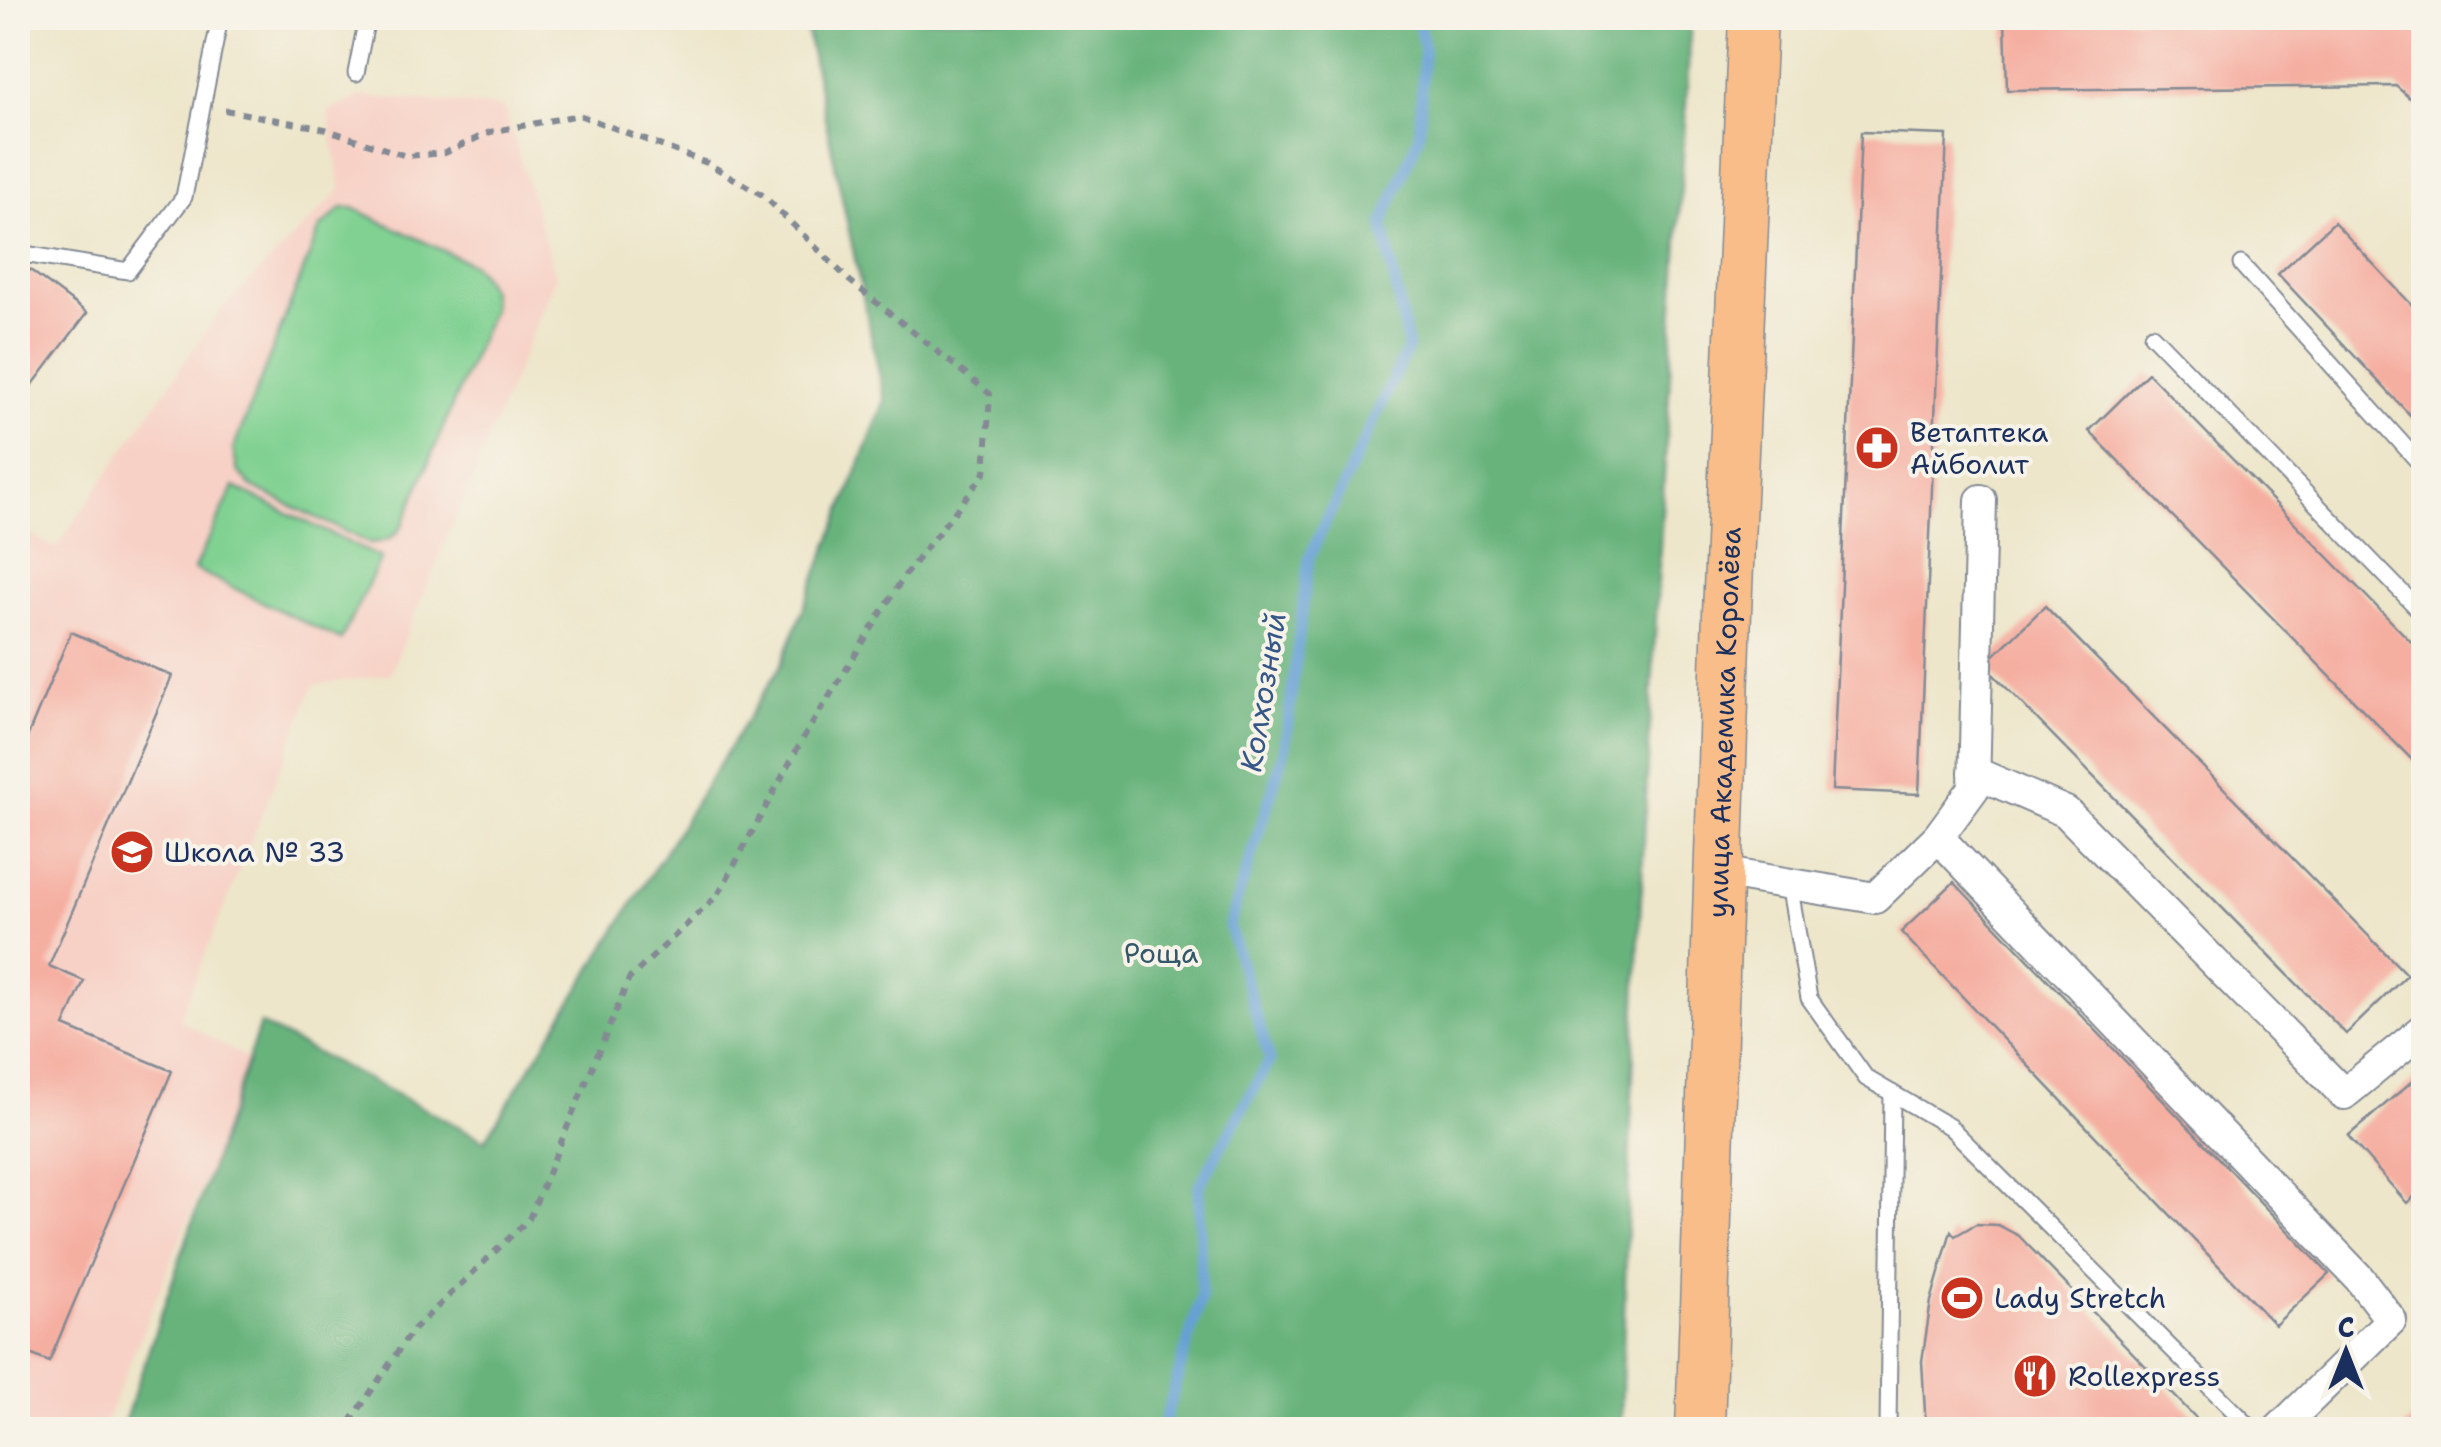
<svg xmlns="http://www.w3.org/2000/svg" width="2441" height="1447" viewBox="0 0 2441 1447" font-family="'Shantell Sans',sans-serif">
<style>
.built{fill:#f7d1c6}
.green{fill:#81d192;stroke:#4e8078;stroke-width:2.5}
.forest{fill:#68b37c;stroke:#42716d;stroke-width:2.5}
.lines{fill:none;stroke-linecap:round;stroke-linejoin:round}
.stream{stroke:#66a0d6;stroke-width:11}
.building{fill:#f5afa1}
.lane-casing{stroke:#848a94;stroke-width:19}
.street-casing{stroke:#848a94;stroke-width:34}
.primary-casing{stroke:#848a94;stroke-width:51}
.path{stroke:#848a94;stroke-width:6;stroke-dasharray:8 8;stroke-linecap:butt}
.lane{stroke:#fff;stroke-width:15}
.street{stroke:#fff;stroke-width:30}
.primary{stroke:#f8bd89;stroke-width:48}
.labels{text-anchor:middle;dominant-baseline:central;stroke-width:8;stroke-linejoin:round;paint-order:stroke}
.poi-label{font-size:28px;fill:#1b2f5e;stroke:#f7f3e8;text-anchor:start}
.street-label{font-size:28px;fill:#1b2f5e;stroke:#f7f3e8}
.park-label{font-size:28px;fill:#34586b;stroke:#f7f3e8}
.water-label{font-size:30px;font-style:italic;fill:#355788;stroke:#f7f3e8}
</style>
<rect width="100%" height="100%" fill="#f7f3e8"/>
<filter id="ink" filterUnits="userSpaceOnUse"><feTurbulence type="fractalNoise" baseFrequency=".01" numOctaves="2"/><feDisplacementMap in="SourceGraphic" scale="20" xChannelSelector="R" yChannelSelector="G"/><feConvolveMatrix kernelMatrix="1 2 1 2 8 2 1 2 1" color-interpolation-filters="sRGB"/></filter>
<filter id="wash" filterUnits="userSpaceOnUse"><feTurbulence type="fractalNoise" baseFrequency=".0048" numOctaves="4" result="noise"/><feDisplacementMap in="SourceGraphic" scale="40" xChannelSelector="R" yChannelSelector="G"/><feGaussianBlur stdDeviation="2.25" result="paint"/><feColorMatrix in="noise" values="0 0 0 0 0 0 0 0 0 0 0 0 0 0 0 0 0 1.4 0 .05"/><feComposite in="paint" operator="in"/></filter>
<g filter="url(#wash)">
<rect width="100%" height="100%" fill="#ede6ca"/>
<path class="built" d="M 360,96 L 504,107 L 556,276 L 390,674 L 314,685 L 179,1019 L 252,1062 L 103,1429 L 18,1429 L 18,528 L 56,548 L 221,310 L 341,190 L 328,112 Z"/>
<g class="green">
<path d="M 342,208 L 353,208 L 472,264 C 486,278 493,290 492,310 L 403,524 C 394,539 386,542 369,543 L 252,487 L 238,471 L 233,450 L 320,228 Z"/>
<path d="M 234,487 L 381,558 L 341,640 L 194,569 Z"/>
</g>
<path class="forest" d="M 804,18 L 1691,18 C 1664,488 1632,958 1621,1429 L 122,1429 L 260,1024 L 485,1140 L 781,665 L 885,401 Z"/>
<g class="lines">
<path class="stream" d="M 1162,1430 L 1201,1298 L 1199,1186 L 1270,1060 L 1229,926 L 1284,753 L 1309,558 L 1408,347 L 1383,223 L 1419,136 L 1424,51 L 1418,18"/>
</g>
<g id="blocks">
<g class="building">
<path d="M 2005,18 L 2424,18 L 2424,111 L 2396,86 L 2007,90 Z"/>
<path d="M 1861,132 L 1947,135 L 1919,794 L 1832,790 Z"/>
<path d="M 2334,222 L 2424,318 L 2424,430 L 2278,274 Z"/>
<path d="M 25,266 L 87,313 L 18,404 L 18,277 Z"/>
<path d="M 2148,373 L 2424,655 L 2424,772 L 2089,431 Z"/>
<path d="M 2045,606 L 2407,975 L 2346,1034 L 1984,665 Z"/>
<path d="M 71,632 L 172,676 L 49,966 L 84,981 L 64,1026 L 172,1071 L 49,1362 L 18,1349 L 18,759 Z"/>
<path d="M 1954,882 L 2329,1274 L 2275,1325 L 1901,932 Z"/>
<path d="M 2424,1071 L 2424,1188 L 2407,1203 L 2348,1136 Z"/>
<path d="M 1976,1224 L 1998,1225 L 2019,1236 L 2196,1418 L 2196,1430 L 1926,1430 L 1922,1361 L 1931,1301 L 1951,1231 L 1955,1236 Z"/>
<path d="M 2424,1408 L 2424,1430 L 2401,1430 Z"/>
</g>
</g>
</g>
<g filter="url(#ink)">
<use href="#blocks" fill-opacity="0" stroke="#848a94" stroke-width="2.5"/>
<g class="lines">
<defs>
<g id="lane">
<path d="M 356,73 L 367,18"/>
<path d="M 18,253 L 128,271 L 184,197 L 220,18"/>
<path d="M 2241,264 L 2424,468"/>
<path d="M 2152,335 L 2424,615"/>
<path d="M 1789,884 L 1809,998 L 1866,1078 L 1950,1127 L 2253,1430"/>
<path d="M 1888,1430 L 1892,1093"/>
</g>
<g id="street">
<path d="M 1974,772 L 2066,812 L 2344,1094 L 2424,1029"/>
<path d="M 1938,837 L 1974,788 L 1981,500"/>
<path d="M 1719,872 L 1875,898 L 1938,837 L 2359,1278 L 2391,1320 L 2278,1430"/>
</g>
<g id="primary">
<path id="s1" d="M 1700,1430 L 1727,612 L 1753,18"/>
</g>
</defs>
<use href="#lane" class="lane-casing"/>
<use href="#street" class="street-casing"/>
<use href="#primary" class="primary-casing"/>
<path class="path" d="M 225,110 L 325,129 L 406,156 L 445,153 L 490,132 L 579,115 L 707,163 L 764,196 L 850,281 L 990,394 L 985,473 L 905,575 L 802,740 L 718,895 L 629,979 L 529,1219 L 411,1332 L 345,1430"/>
<use href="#lane" class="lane"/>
<use href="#street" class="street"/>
<use href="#primary" class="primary"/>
</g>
</g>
<defs>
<symbol id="pharmacy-disc" viewBox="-11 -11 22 22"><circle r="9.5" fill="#c8321e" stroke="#f7f3e8"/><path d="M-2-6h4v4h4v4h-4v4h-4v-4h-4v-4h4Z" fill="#fff"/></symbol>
<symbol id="school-disc" viewBox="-11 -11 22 22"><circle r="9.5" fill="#c8321e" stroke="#f7f3e8"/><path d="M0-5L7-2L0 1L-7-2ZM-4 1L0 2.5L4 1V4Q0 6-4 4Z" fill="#fff"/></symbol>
<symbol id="stadium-disc" viewBox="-11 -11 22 22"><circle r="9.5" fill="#c8321e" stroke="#f7f3e8"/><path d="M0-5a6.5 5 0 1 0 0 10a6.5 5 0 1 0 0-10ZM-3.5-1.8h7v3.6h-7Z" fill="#fff"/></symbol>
<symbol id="restaurant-disc" viewBox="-11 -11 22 22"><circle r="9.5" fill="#c8321e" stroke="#f7f3e8"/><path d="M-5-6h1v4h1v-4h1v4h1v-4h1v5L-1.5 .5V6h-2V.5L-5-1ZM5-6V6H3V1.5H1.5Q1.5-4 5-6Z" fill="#fff"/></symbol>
</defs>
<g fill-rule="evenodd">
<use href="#pharmacy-disc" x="1852" y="423" width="50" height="50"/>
<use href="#school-disc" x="107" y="827" width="50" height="50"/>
<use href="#stadium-disc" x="1937" y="1273" width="50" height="50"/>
<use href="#restaurant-disc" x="2010" y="1351" width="50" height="50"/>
</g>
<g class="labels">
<g class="poi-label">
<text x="1910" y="432">Ветаптека<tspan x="1910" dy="32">Айболит</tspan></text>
<text x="164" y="852">Школа № 33</text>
<text x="1994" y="1298">Lady Stretch</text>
<text x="2068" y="1376">Rollexpress</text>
</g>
<g class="street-label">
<text stroke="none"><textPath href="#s1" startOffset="708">улица Академика Королёва</textPath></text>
</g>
<g class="park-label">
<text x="1161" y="953">Роща</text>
</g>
<g class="water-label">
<text transform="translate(1263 692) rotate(-81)">Колхозный</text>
</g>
</g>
<rect width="2441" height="1447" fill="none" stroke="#f7f3e8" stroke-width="60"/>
<g transform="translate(2346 1352)" stroke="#f7f3e8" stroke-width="8" paint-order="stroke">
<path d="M0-8L18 38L0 25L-18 38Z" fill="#1b2f5e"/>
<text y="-15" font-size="28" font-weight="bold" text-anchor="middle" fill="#1b2f5e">С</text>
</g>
</svg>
